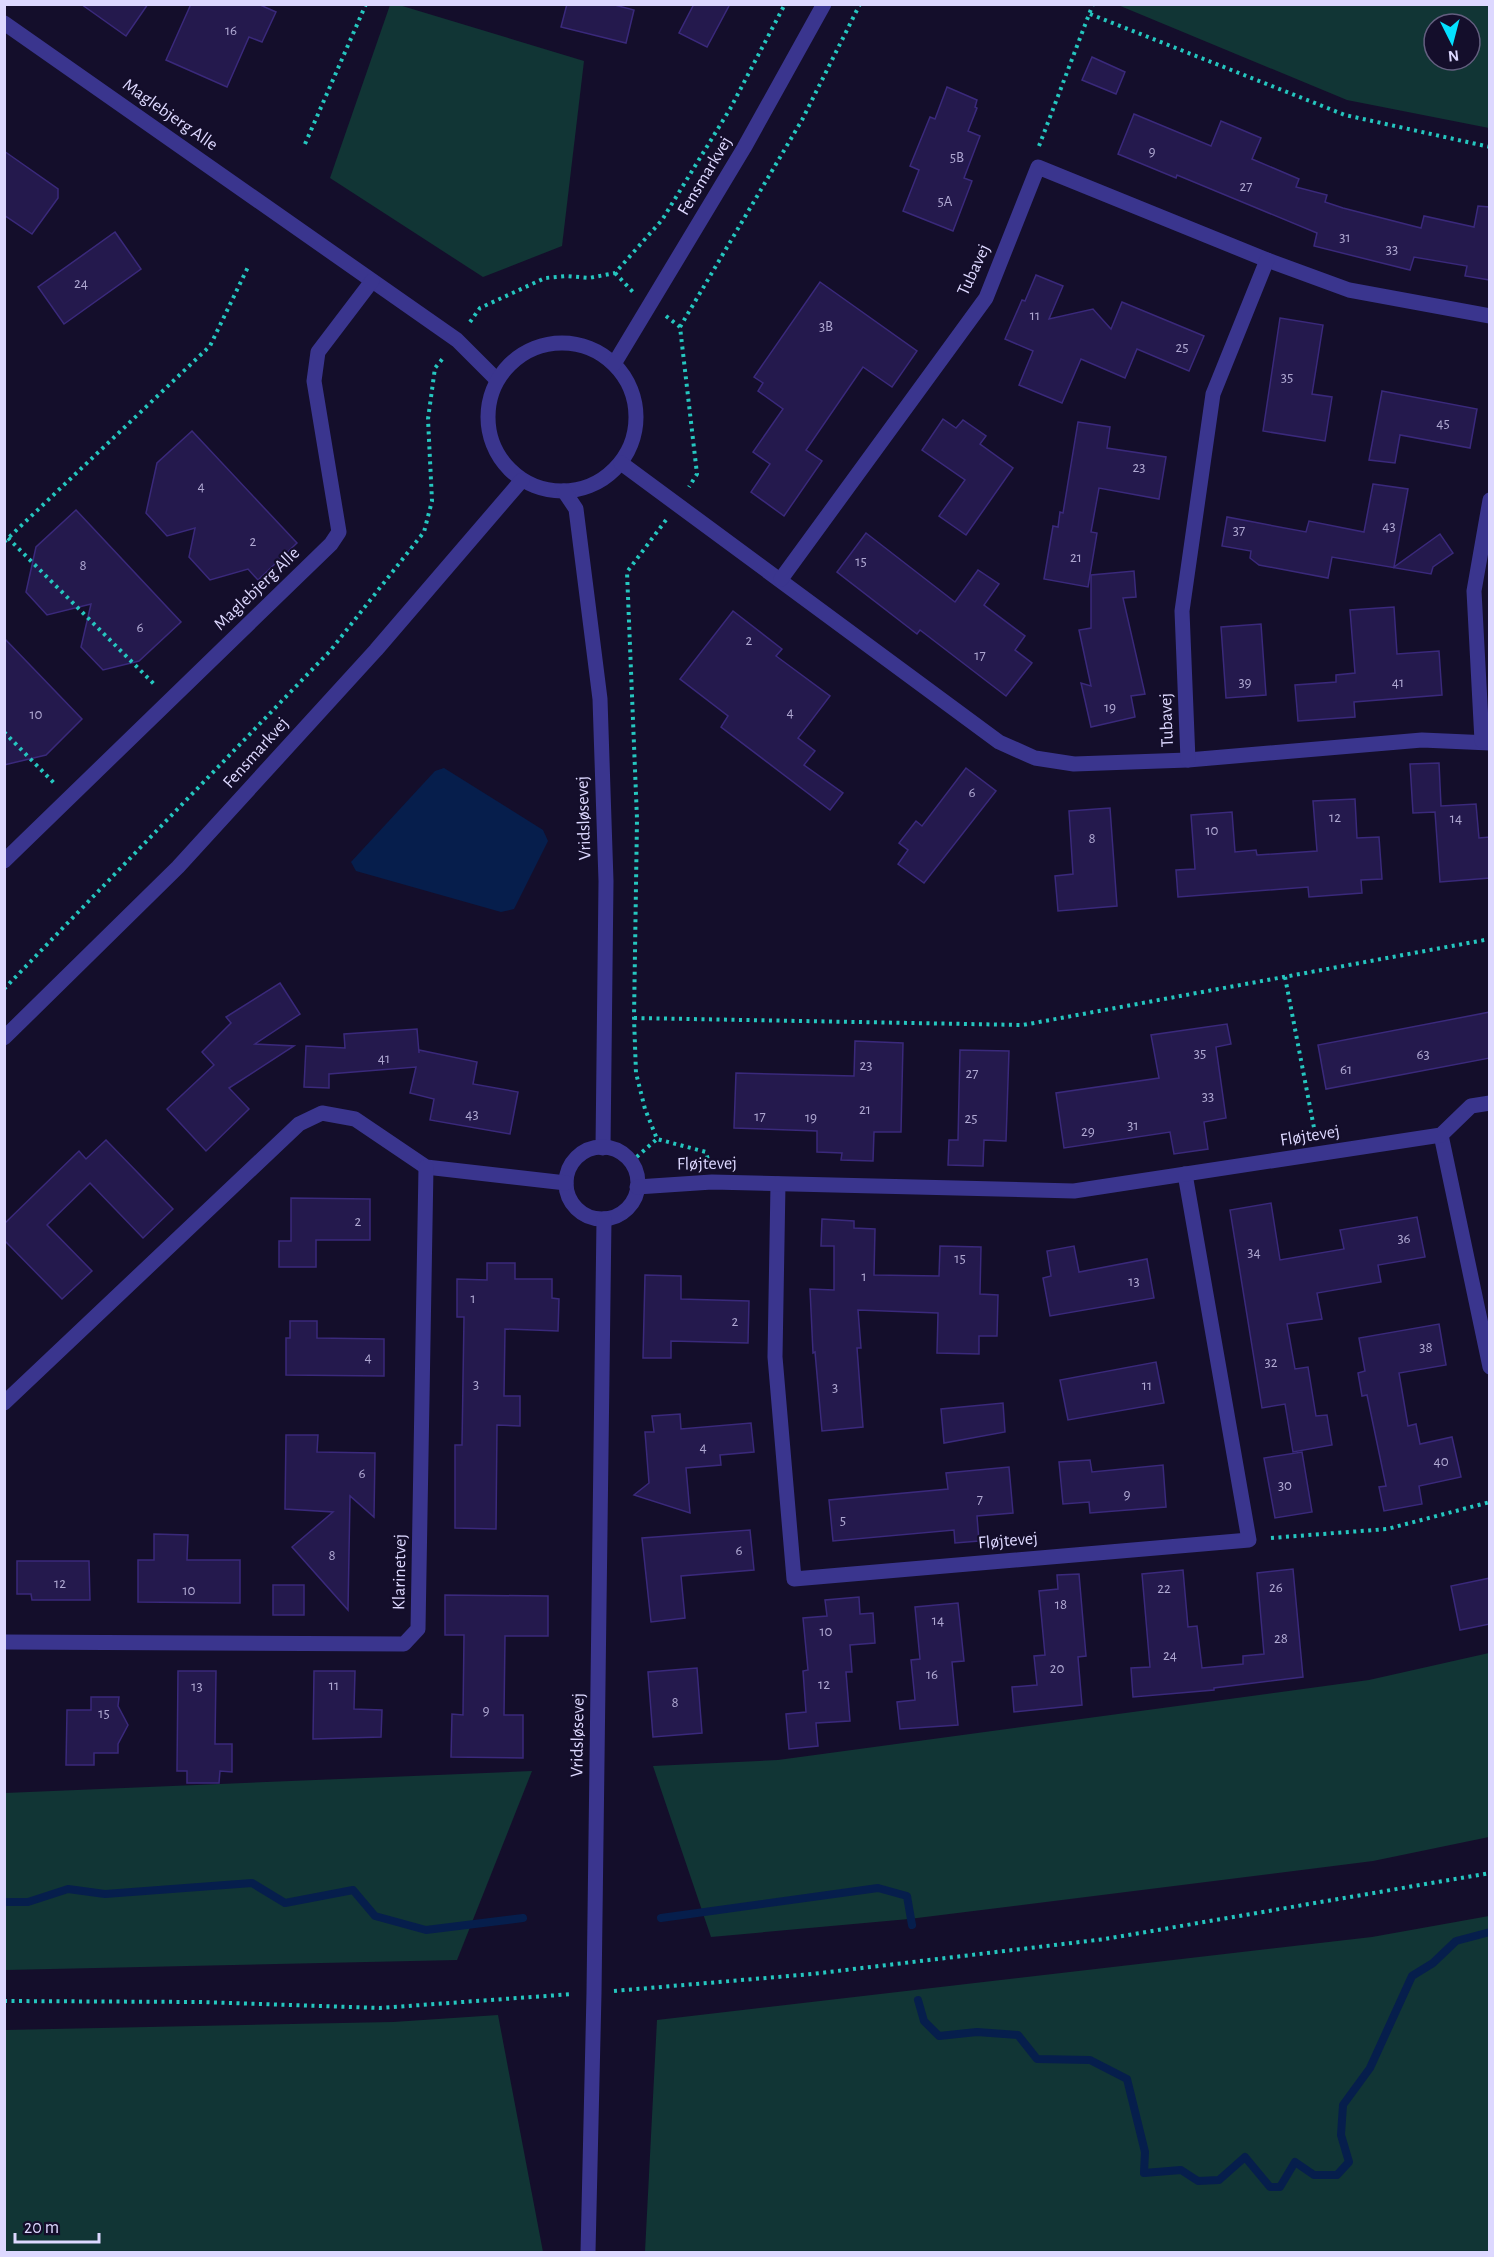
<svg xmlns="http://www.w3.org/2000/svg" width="1494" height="2257" viewBox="0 0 1494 2257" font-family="'Alegreya Sans',sans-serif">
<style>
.green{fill:#113535;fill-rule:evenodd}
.water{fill:#061e4c}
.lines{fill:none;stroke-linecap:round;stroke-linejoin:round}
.stream{stroke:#061e4c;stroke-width:8}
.building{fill:#24194d;stroke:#3a297b;stroke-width:1.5}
.path{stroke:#25c6bf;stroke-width:4;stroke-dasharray:3 4.5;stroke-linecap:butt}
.minor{stroke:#3a358e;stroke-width:15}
.labels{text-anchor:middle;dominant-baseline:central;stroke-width:4.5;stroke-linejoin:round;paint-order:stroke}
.number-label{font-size:15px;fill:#afa8d2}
.street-label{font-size:18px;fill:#ddd8ff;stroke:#140e2b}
</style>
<rect width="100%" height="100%" fill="#140e2b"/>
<g class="green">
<path d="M 390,5 L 399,5 L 584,61 L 562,246 L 483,277 L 330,178 Z"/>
<path d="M 1118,5 L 1489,5 L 1489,128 L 1347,100 ZM 1434,24 L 1470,24 L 1470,60 L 1434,60 Z"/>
<path d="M 1489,1653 L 1489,1837 L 1373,1861 L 909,1919 L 711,1937 L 653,1766 L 778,1760 L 1369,1680 Z"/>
<path d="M 532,1771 L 457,1960 L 5,1970 L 5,1793 Z"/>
<path d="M 1489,1916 L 1489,2252 L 645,2252 L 657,2020 L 1372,1937 Z"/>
<path d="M 498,2015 L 543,2252 L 5,2252 L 5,2030 L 393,2022 Z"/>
</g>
<path class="water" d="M 444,768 L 543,830 L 548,841 L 514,909 L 501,912 L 356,871 L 351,862 L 435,771 Z"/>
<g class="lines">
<g class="stream">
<path d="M 4,1902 L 28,1902 L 68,1889 L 105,1894 L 252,1883 L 285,1903 L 353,1890 L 375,1916 L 426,1930 L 523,1918"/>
<path d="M 661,1918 L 878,1888 L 907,1896 L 912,1925"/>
<path d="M 918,2000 L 924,2021 L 939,2036 L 977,2032 L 1018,2035 L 1037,2059 L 1090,2060 L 1127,2079 L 1145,2152 L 1144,2173 L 1181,2170 L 1198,2181 L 1219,2180 L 1245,2157 L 1270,2187 L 1280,2187 L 1295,2162 L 1314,2175 L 1337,2175 L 1349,2162 L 1341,2135 L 1343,2105 L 1370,2068 L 1412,1976 L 1433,1963 L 1456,1941 L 1490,1932"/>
</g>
</g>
<g class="building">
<path d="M 81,4 L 148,4 L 126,36 Z"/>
<path d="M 191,4 L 258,4 L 276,12 L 262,42 L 249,37 L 227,87 L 166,60 Z"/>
<path d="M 567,4 L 611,4 L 634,10 L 626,43 L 561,27 Z"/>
<path d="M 694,4 L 730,4 L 707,47 L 679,33 Z"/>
<path d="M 1092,57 L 1125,72 L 1116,94 L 1082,80 Z"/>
<path d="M 947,87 L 977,100 L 975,107 L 977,108 L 968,131 L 980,136 L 964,178 L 972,181 L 953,231 L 903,211 L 919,170 L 910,166 L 930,117 L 935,119 Z"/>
<path d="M 1134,114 L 1211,146 L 1221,121 L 1261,138 L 1252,159 L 1299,179 L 1296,187 L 1327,195 L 1325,202 L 1343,208 L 1421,228 L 1424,216 L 1474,227 L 1478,206 L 1490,207 L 1490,280 L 1465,276 L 1467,266 L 1414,257 L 1410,270 L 1314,246 L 1317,233 L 1177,175 L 1176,178 L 1118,154 Z"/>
<path d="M 4,151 L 58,189 L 58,198 L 32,234 L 4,215 Z"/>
<path d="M 115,232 L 141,269 L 64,324 L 38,287 Z"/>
<path d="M 1036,275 L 1063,286 L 1049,319 L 1093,309 L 1111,329 L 1122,302 L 1204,336 L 1189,371 L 1137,349 L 1125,378 L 1081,359 L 1062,403 L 1019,385 L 1033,351 L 1005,339 L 1022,300 L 1025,301 Z"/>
<path d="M 820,282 L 917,351 L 892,387 L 863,367 L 806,450 L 822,461 L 784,516 L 751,492 L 770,464 L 753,452 L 783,409 L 758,391 L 763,383 L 754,377 Z"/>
<path d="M 1280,318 L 1323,325 L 1312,394 L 1332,397 L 1325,441 L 1263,431 Z"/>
<path d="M 1382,391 L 1477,409 L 1470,448 L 1400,435 L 1395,463 L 1369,460 Z"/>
<path d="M 943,419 L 956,428 L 963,420 L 986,436 L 980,444 L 1013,468 L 966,535 L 939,516 L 965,480 L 922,450 Z"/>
<path d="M 1078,422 L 1110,427 L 1107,448 L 1166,457 L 1159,499 L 1099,488 L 1091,532 L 1097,533 L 1088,587 L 1044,579 L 1053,526 L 1058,527 L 1060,512 L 1063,513 Z"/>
<path d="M 192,431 L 297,543 L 258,580 L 248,569 L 210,580 L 189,557 L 195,528 L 167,536 L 146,513 L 157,463 Z"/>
<path d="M 1373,484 L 1408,489 L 1394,567 L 1440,534 L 1453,553 L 1433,567 L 1431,574 L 1332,557 L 1328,578 L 1259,565 L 1250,558 L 1251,551 L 1222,546 L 1227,517 L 1306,532 L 1309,521 L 1364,532 Z"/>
<path d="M 76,510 L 181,622 L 139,661 L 103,670 L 81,647 L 91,604 L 47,615 L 26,592 L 36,547 Z"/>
<path d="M 866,533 L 955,602 L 978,570 L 999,584 L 984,605 L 1025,636 L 1015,650 L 1032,663 L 1006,696 L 920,630 L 917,634 L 837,572 Z"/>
<path d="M 1134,571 L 1136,597 L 1123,598 L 1145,694 L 1131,696 L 1135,717 L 1091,727 L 1081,683 L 1091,686 L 1079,630 L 1091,628 L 1091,575 Z"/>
<path d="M 1394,607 L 1397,654 L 1439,651 L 1442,695 L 1354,702 L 1355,717 L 1298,721 L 1295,685 L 1336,682 L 1336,675 L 1355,673 L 1350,610 Z"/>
<path d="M 733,611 L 782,649 L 776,656 L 830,696 L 798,738 L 815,751 L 804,765 L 843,793 L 830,810 L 721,727 L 728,716 L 680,679 Z"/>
<path d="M 1261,624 L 1266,695 L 1226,698 L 1221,627 Z"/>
<path d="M 4,638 L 82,719 L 46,755 L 4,765 Z"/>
<path d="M 1439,763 L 1441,806 L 1476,804 L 1479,838 L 1490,837 L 1490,878 L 1440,882 L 1435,812 L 1413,813 L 1410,764 Z"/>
<path d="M 966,768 L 996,791 L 924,883 L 898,864 L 908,850 L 899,843 L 916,821 L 922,826 Z"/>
<path d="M 1355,799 L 1357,838 L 1379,837 L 1382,879 L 1361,880 L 1362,893 L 1309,897 L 1308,887 L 1178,897 L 1176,870 L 1195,869 L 1191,815 L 1232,812 L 1235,852 L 1256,850 L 1257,855 L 1317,851 L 1313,801 Z"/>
<path d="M 1110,808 L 1117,906 L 1058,911 L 1055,876 L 1073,874 L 1069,811 Z"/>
<path d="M 280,983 L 300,1014 L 255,1044 L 294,1046 L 229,1088 L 249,1109 L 206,1151 L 167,1109 L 214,1065 L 202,1052 L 231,1023 L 226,1017 Z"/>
<path d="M 1490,1012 L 1490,1058 L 1326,1089 L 1318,1045 Z"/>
<path d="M 1227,1024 L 1231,1044 L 1216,1047 L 1226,1118 L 1204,1122 L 1208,1149 L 1174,1154 L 1170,1132 L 1064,1148 L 1056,1093 L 1159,1078 L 1151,1035 Z"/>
<path d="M 417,1029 L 419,1053 L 419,1050 L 477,1062 L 473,1084 L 518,1092 L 510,1134 L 430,1120 L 434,1099 L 410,1093 L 416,1067 L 329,1074 L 329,1088 L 304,1087 L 306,1046 L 345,1048 L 344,1034 Z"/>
<path d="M 855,1041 L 903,1043 L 901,1132 L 874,1132 L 873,1161 L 841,1160 L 842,1153 L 817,1152 L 817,1131 L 734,1128 L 736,1073 L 854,1076 Z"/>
<path d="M 960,1050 L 1009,1051 L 1006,1141 L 984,1140 L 983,1166 L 948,1165 L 949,1140 L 958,1140 Z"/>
<path d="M 106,1140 L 173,1209 L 143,1238 L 90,1183 L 47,1225 L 92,1271 L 62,1299 L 4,1240 L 4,1224 L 79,1151 L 86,1159 Z"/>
<path d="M 291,1198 L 370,1199 L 370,1240 L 316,1240 L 316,1267 L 279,1267 L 279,1241 L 291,1241 Z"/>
<path d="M 1271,1203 L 1280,1260 L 1344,1249 L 1340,1230 L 1417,1217 L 1425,1257 L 1378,1265 L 1381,1282 L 1317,1293 L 1322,1319 L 1287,1324 L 1295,1369 L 1308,1367 L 1316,1416 L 1327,1415 L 1332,1445 L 1293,1452 L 1285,1404 L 1262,1408 L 1230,1210 Z"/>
<path d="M 822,1219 L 854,1221 L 854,1228 L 875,1229 L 874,1275 L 939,1276 L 940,1246 L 981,1247 L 980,1294 L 998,1295 L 997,1336 L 979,1336 L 979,1354 L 937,1353 L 938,1313 L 858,1310 L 861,1348 L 857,1348 L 863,1427 L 822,1431 L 815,1352 L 813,1353 L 810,1289 L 834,1290 L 834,1246 L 821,1246 Z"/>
<path d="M 1074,1246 L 1079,1272 L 1147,1259 L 1154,1298 L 1050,1316 L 1043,1278 L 1051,1276 L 1047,1251 Z"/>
<path d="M 487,1263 L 515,1263 L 515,1279 L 552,1279 L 552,1298 L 559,1299 L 558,1331 L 505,1329 L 504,1396 L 520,1396 L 520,1426 L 497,1425 L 496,1529 L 455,1528 L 455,1445 L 462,1445 L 464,1317 L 457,1317 L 457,1279 L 487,1280 Z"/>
<path d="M 645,1275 L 681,1276 L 681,1299 L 749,1301 L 748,1343 L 671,1341 L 671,1358 L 643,1358 Z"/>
<path d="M 290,1321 L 317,1321 L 317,1338 L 384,1339 L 384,1376 L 286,1375 L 286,1338 L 290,1338 Z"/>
<path d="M 1439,1324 L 1446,1365 L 1399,1373 L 1408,1426 L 1416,1424 L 1420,1444 L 1452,1437 L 1461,1477 L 1419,1486 L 1422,1504 L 1384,1511 L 1379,1487 L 1386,1486 L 1367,1395 L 1362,1396 L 1358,1373 L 1365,1371 L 1359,1338 Z"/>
<path d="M 1156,1362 L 1164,1403 L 1068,1420 L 1060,1380 Z"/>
<path d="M 1003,1403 L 1005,1432 L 944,1443 L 941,1409 Z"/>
<path d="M 680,1414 L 681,1429 L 751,1423 L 754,1452 L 720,1455 L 721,1465 L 686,1468 L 690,1513 L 634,1495 L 649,1483 L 645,1432 L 654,1432 L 652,1416 Z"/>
<path d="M 286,1435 L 318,1435 L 317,1452 L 375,1453 L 374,1517 L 350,1496 L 348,1610 L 292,1547 L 333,1512 L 285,1509 Z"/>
<path d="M 1302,1452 L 1312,1512 L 1275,1518 L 1264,1458 Z"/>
<path d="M 1090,1460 L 1092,1472 L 1163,1465 L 1166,1507 L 1090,1513 L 1089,1502 L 1063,1504 L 1059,1462 Z"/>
<path d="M 1009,1467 L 1013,1513 L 977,1516 L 979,1541 L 955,1543 L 954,1530 L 833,1541 L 829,1500 L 948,1489 L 946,1473 Z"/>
<path d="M 750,1530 L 754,1570 L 681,1576 L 685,1618 L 651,1622 L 642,1538 Z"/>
<path d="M 154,1534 L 188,1535 L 187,1560 L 240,1560 L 240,1603 L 138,1602 L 138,1560 L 154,1560 Z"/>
<path d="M 17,1561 L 89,1561 L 90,1600 L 32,1600 L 31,1594 L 17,1594 Z"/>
<path d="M 1293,1569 L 1303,1677 L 1214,1688 L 1214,1690 L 1133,1697 L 1131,1668 L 1150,1667 L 1142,1574 L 1183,1570 L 1188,1627 L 1197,1626 L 1202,1668 L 1243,1664 L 1243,1656 L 1264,1654 L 1257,1573 Z"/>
<path d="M 1079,1574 L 1086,1656 L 1078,1657 L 1082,1705 L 1014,1712 L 1012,1687 L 1037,1685 L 1034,1656 L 1045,1655 L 1039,1591 L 1058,1589 L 1057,1575 Z"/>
<path d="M 1490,1578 L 1490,1624 L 1460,1630 L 1451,1586 Z"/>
<rect x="273" y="1585" width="31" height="30"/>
<path d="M 445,1595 L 548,1596 L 548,1636 L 505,1636 L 504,1715 L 523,1715 L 523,1758 L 451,1757 L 452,1714 L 463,1715 L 464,1635 L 445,1635 Z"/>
<path d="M 859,1597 L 860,1614 L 873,1613 L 875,1643 L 850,1645 L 852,1672 L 846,1672 L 850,1721 L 816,1723 L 818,1746 L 789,1749 L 786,1714 L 806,1712 L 803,1671 L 808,1670 L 803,1618 L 827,1616 L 825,1600 Z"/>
<path d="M 958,1603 L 964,1661 L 952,1662 L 958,1725 L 900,1729 L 897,1702 L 915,1700 L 911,1660 L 920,1659 L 915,1607 Z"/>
<path d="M 697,1668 L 702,1733 L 653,1737 L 648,1672 Z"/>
<path d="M 178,1671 L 216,1671 L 215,1744 L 232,1744 L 232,1772 L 220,1771 L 219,1783 L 187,1783 L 187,1771 L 177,1771 Z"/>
<path d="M 314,1671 L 355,1671 L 354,1709 L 382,1710 L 381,1737 L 313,1739 Z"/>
<path d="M 91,1697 L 119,1697 L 118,1706 L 128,1725 L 118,1744 L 118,1753 L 94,1753 L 94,1765 L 66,1765 L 67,1710 L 91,1710 Z"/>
</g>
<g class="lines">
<g class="path">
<path d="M 1090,14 L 1345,115 L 1490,147"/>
<path d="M 305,144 L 366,4"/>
<path d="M 1039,146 L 1093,4"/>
<path d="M 615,273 L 633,292"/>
<path d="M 666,316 L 680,327 L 697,474 L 689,487"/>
<path d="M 470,322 L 480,308 L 545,278 L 567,276 L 589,278 L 615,273 L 662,220 L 730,109 L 785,4"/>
<path d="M 680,327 L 802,120 L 860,4"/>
<path d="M 666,520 L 627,572 L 637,819 L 634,1018 L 636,1073 L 645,1109 L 657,1139 L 706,1152 L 708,1160"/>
<path d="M 8,538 L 156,686"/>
<path d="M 4,542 L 210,346 L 248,267"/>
<path d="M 4,732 L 54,783"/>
<path d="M 1285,977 L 1315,1133"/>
<path d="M 4,989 L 330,651 L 424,532 L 432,501 L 428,419 L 435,368 L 444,357"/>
<path d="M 634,1018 L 1023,1025 L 1490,939"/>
<path d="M 631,1162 L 657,1139"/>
<path d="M 1271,1538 L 1387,1529 L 1490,1502"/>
<path d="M 614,1991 L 812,1974 L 1105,1939 L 1490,1873"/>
<path d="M 4,2001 L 199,2002 L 380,2008 L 573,1994"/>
</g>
<g class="minor">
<path d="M 4,23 L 457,340 L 497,380"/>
<circle cx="562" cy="417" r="74"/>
<path d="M 614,364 L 744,148 L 824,4"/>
<path d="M 621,463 L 999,742 L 1035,758 L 1074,764 L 1188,760 L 1422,740 L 1490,743"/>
<path d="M 564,491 L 576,509 L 600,699 L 606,881 L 603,1148"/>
<path d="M 781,579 L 986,298 L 1038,167 L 1267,260 L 1349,290 L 1490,316"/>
<path d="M 1482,741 L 1474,591 L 1490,500"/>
<path d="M 1188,760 L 1182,611 L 1213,394 L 1267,260"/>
<path d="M 4,861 L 331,544 L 339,532 L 314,381 L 318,352 L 372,281"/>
<path d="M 4,1038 L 178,867 L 376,650 L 522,480"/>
<path d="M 1441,1135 L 1490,1367"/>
<circle cx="602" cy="1183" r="36"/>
<path d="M 778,1184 L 775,1357 L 794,1579 L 1249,1540 L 1185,1174"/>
<path d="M 637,1187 L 712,1182 L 1074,1191 L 1441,1135 L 1471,1106 L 1490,1103"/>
<path d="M 4,1403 L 299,1124 L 322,1113 L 355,1119 L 426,1167 L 566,1183"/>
<path d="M 4,1642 L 404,1644 L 418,1629 L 426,1167"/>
<path d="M 588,2252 L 594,1993 L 604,1219"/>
</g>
</g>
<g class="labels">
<g class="number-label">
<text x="231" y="30">16</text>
<text x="1152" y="151">9</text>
<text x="957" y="157">5B</text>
<text x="1246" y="186">27</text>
<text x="945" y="201">5A</text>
<text x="1345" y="237">31</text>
<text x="1392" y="249">33</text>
<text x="81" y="283">24</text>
<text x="1035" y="315">11</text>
<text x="826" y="326">3B</text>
<text x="1182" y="347">25</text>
<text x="1287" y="377">35</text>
<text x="1443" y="423">45</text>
<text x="1139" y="467">23</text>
<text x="201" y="486">4</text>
<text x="1389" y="526">43</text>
<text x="1239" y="530">37</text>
<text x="253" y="541">2</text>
<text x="1076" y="557">21</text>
<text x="861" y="561">15</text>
<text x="83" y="565">8</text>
<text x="140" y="627">6</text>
<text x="749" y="640">2</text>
<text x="980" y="655">17</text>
<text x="1245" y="682">39</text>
<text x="1398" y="682">41</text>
<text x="1110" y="707">19</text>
<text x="790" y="712">4</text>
<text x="36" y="714">10</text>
<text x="972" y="792">6</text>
<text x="1335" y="817">12</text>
<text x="1456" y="818">14</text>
<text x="1212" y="830">10</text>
<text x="1092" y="838">8</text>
<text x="1200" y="1053">35</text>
<text x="1423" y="1054">63</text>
<text x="384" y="1058">41</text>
<text x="866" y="1065">23</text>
<text x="1346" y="1069">61</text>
<text x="972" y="1073">27</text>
<text x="1208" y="1096">33</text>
<text x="865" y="1109">21</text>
<text x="472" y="1114">43</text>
<text x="760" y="1116">17</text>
<text x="811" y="1117">19</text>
<text x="971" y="1118">25</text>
<text x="1133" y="1125">31</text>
<text x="1088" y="1131">29</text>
<text x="358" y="1221">2</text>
<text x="1404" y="1238">36</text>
<text x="1254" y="1252">34</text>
<text x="960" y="1258">15</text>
<text x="864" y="1276">1</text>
<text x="1134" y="1281">13</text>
<text x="473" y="1298">1</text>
<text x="735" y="1321">2</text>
<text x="1426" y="1347">38</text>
<text x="368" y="1357">4</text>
<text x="1271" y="1362">32</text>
<text x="476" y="1384">3</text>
<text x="1147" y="1385">11</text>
<text x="835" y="1387">3</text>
<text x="703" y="1447">4</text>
<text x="1441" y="1461">40</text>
<text x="362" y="1473">6</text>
<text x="1285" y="1485">30</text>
<text x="1127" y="1494">9</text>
<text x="980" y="1499">7</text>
<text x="843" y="1520">5</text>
<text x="739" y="1550">6</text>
<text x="332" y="1555">8</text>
<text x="60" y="1583">12</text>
<text x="1276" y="1587">26</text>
<text x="1164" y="1588">22</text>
<text x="189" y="1590">10</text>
<text x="1061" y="1604">18</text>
<text x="938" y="1620">14</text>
<text x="826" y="1631">10</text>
<text x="1281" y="1638">28</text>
<text x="1170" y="1655">24</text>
<text x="1057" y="1668">20</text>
<text x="932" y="1674">16</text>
<text x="824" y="1684">12</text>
<text x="334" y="1685">11</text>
<text x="197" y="1686">13</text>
<text x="675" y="1702">8</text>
<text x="486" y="1710">9</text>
<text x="104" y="1713">15</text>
</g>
<g class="street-label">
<text transform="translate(170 115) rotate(35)">Maglebjerg Alle</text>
<text transform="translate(705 176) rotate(-59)">Fensmarkvej</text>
<text transform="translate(974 270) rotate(-65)">Tubavej</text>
<text transform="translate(257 589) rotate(-44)">Maglebjerg Alle</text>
<text transform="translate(1167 720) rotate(-92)">Tubavej</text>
<text transform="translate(256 753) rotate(-48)">Fensmarkvej</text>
<text transform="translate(584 818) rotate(-92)">Vridsløsevej</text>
<text transform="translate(1310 1136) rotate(-9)">Fløjtevej</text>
<text transform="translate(707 1164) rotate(-1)">Fløjtevej</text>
<text transform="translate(1008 1541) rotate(-5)">Fløjtevej</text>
<text transform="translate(400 1572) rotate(-89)">Klarinetvej</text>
<text transform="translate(578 1735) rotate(-89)">Vridsløsevej</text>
</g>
</g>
<rect width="1494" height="2257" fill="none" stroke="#ddd8ff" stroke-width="12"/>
<g transform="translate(1452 42) rotate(174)"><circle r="28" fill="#140e2b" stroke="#645f80" stroke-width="1.5"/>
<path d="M0-4.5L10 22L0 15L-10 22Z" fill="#04e1ff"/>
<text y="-9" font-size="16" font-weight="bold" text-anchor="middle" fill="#ddd8ff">N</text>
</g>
<path d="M15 2233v9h84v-9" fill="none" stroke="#ddd8ff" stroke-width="3"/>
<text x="24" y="2233" font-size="18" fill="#ddd8ff" stroke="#140e2b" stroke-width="4.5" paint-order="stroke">20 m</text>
</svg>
